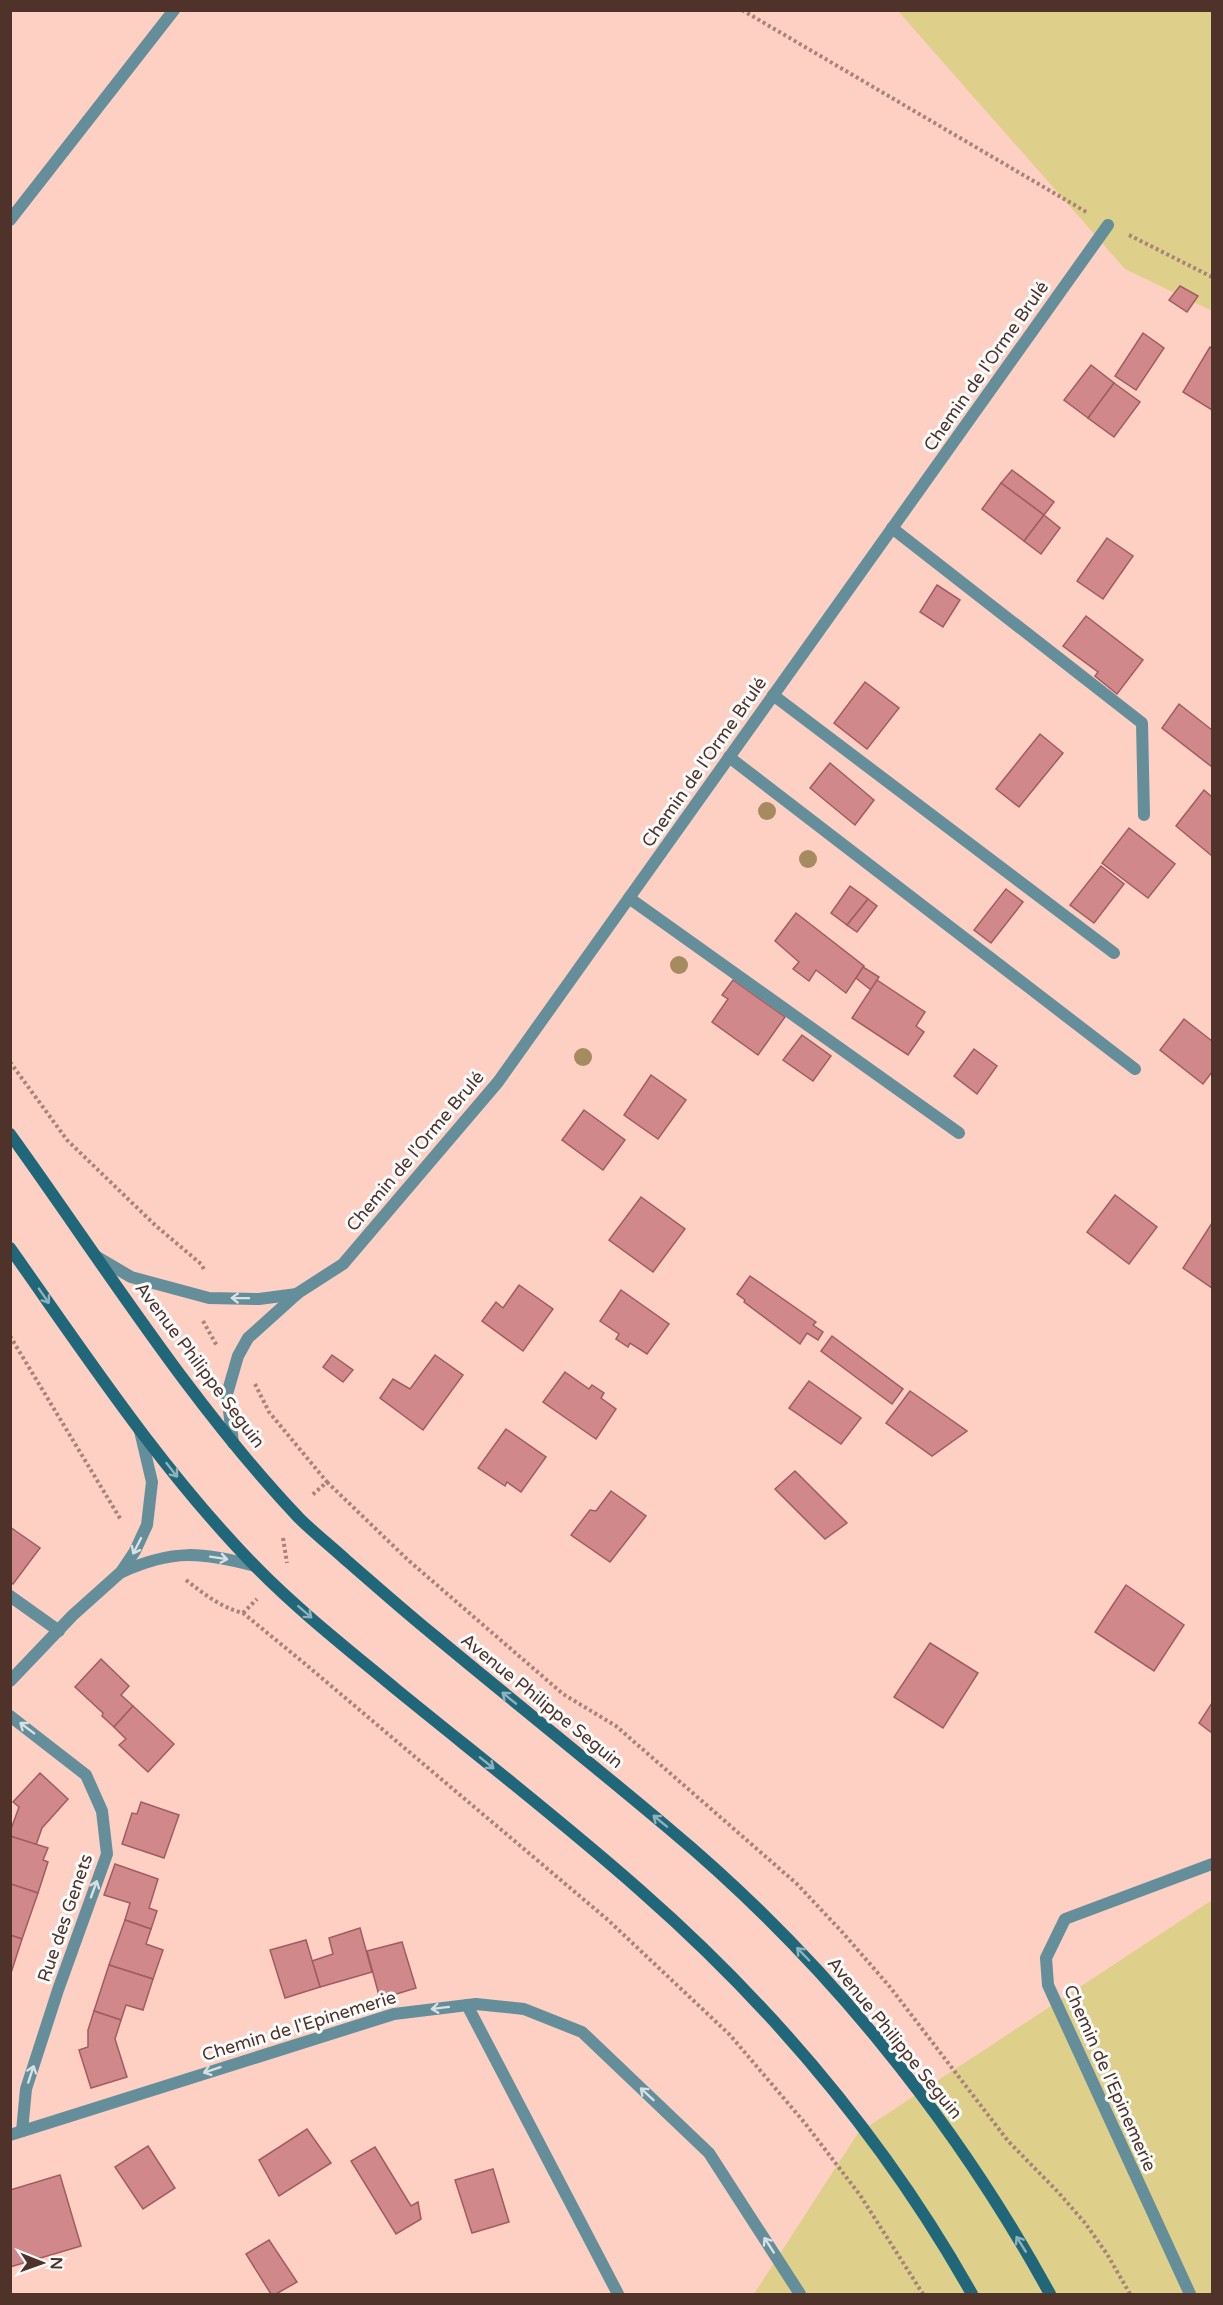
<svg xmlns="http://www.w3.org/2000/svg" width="1223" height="2305" viewBox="0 0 1223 2305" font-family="'Varela Round',sans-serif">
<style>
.green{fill:#decf8b}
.building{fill:#d1888b;stroke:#a05c5f;stroke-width:1.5}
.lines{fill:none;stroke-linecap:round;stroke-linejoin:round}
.path{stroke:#a88379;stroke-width:4;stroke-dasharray:3 3;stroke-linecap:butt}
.service{stroke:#648e9a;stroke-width:12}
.minor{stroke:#648e9a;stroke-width:12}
.secondary{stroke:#1f6779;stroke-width:12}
.tree{fill:#a68b60}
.oneway{stroke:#8eb2bb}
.oneway2{stroke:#d7e1e4}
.labels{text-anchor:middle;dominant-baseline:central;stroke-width:6;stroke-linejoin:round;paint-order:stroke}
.street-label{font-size:18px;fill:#4f322a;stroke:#fdfdfd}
</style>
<rect width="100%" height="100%" fill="#fdd0c3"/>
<g class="green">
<path d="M 898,11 L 1212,11 L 1212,311 L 1125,269 Z"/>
<path d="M 1212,1900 L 1212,2294 L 754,2294 L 858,2133 Z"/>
</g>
<g class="building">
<path d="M 1180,286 L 1198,296 L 1187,312 L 1169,300 Z"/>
<path d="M 1143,333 L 1164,348 L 1136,390 L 1115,376 Z"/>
<path d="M 1210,347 L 1212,349 L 1212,410 L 1183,392 Z"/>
<path d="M 1091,365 L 1114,383 L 1088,418 L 1064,400 Z"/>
<path d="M 1114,383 L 1140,402 L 1114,437 L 1088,418 Z"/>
<path d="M 1012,470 L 1054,502 L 1044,515 L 1001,483 Z"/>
<path d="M 1001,483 L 1044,515 L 1024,541 L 982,509 Z"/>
<path d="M 1044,515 L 1060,528 L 1041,554 L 1024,541 Z"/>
<path d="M 1107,538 L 1133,556 L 1103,599 L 1077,581 Z"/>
<path d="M 937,585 L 960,600 L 943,627 L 920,612 Z"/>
<path d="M 1086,616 L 1143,660 L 1117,694 L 1095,676 L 1098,672 L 1063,646 Z"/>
<path d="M 865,682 L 899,708 L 867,749 L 834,723 Z"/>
<path d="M 1179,704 L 1212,730 L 1212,767 L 1162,728 Z"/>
<path d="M 1040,734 L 1063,753 L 1019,807 L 996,789 Z"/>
<path d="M 830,763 L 874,800 L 855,825 L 810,788 Z"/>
<path d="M 1204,790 L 1212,797 L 1212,856 L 1176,826 Z"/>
<path d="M 1129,828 L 1175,864 L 1148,898 L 1102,863 Z"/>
<path d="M 1101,866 L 1124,884 L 1094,923 L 1070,905 Z"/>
<path d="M 850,886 L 868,899 L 847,925 L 831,913 Z"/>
<path d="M 1006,889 L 1023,902 L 991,943 L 974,930 Z"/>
<path d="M 868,899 L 877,906 L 857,932 L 847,925 Z"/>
<path d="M 796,913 L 864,966 L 846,993 L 816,970 L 809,981 L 793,969 L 799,962 L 775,941 Z"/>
<path d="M 863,967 L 879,977 L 871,990 L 856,978 Z"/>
<path d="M 733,980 L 785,1017 L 758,1055 L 712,1022 L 728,999 L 722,995 Z"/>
<path d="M 877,980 L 925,1012 L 916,1026 L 924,1032 L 908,1055 L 852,1018 Z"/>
<path d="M 1184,1019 L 1212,1041 L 1212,1072 L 1203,1084 L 1160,1050 Z"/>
<path d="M 802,1035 L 831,1056 L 813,1081 L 783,1060 Z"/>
<path d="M 974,1049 L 997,1066 L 977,1094 L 954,1076 Z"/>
<path d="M 651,1075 L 686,1100 L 658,1139 L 624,1115 Z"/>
<path d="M 584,1110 L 625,1140 L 603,1170 L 562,1140 Z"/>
<path d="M 1115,1195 L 1157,1227 L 1129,1264 L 1087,1232 Z"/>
<path d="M 641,1197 L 685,1229 L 653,1272 L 609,1240 Z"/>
<path d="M 1212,1223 L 1212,1288 L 1183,1268 Z"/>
<path d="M 750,1276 L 816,1322 L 813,1325 L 823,1332 L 818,1340 L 807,1333 L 800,1344 L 744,1302 L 745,1300 L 737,1294 Z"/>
<path d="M 519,1285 L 553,1309 L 523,1351 L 482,1321 L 496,1302 L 503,1308 Z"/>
<path d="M 621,1290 L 669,1324 L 647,1354 L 630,1343 L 628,1347 L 616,1339 L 619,1334 L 600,1321 Z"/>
<path d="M 832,1336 L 903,1389 L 892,1404 L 821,1351 Z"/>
<path d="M 332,1355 L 353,1370 L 343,1382 L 323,1367 Z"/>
<path d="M 435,1355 L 463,1375 L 423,1430 L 380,1398 L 393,1379 L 410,1389 Z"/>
<path d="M 565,1372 L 589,1389 L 592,1385 L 604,1393 L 601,1398 L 616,1409 L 596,1439 L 543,1402 Z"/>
<path d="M 809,1381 L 861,1418 L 841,1444 L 789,1408 Z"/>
<path d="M 910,1391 L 967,1431 L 932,1456 L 886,1423 Z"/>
<path d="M 506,1429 L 546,1457 L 521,1492 L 507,1482 L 505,1486 L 478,1468 Z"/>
<path d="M 795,1471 L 847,1523 L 825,1539 L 775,1489 Z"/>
<path d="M 611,1491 L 646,1516 L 610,1562 L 571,1535 L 590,1510 L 596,1511 Z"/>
<path d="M 10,1527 L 40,1548 L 13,1584 L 10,1582 Z"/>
<path d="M 1126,1585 L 1184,1625 L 1154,1671 L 1095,1632 Z"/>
<path d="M 930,1643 L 978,1673 L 943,1728 L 894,1697 Z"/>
<path d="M 101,1659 L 129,1686 L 121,1695 L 133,1706 L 114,1727 L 102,1716 L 103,1713 L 75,1687 Z"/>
<path d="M 1212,1703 L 1212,1733 L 1199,1723 Z"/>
<path d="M 133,1706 L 174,1744 L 148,1772 L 119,1745 L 126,1739 L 114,1727 Z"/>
<path d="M 40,1773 L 68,1799 L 42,1828 L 36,1845 L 10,1836 L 10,1832 L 19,1807 L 13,1802 Z"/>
<path d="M 141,1802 L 179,1815 L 164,1858 L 122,1844 L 132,1813 L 137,1814 Z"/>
<path d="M 10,1836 L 48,1848 L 43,1860 L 48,1862 L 38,1893 L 10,1884 Z"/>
<path d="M 115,1864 L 158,1879 L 149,1908 L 157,1911 L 151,1929 L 125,1920 L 130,1903 L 104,1895 Z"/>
<path d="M 11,1884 L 38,1893 L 22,1939 L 10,1935 Z"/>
<path d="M 125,1920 L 151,1929 L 146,1944 L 163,1950 L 153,1979 L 109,1965 Z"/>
<path d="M 360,1928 L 372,1972 L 320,1987 L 312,1961 L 333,1954 L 329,1938 Z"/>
<path d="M 10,1935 L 22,1939 L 10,1976 Z"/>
<path d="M 306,1940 L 320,1987 L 285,1998 L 270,1950 Z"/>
<path d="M 402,1942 L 416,1988 L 380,1999 L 367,1951 Z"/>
<path d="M 109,1965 L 153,1979 L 143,2010 L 126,2005 L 121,2020 L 94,2011 Z"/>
<path d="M 94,2011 L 121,2020 L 115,2039 L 127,2077 L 91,2088 L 79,2050 L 88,2047 L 88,2030 Z"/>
<path d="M 307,2129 L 331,2163 L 279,2196 L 259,2160 Z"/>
<path d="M 148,2146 L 175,2188 L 143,2209 L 115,2167 Z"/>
<path d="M 375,2147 L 411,2206 L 418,2202 L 421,2219 L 396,2234 L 351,2161 Z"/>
<path d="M 493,2169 L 509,2222 L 472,2233 L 455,2180 Z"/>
<path d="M 60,2175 L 81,2246 L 10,2267 L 10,2190 Z"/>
<path d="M 269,2240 L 297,2282 L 276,2294 L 271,2294 L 246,2254 Z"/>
</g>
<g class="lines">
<g class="path">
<path d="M 742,10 L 1088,213"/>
<path d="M 1129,235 L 1212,277"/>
<path d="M 10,1062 L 67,1140 L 155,1225 L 201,1264 L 205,1271"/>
<path d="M 203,1321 L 217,1346"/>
<path d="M 10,1336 L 121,1520"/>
<path d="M 255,1384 L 269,1412 L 327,1482 L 311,1496"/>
<path d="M 327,1482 L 408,1560 L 563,1694 L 616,1726 L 797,1884 L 843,1933 L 890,1987 L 1008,2141 L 1058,2192 L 1085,2223 L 1107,2254 L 1130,2294"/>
<path d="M 283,1538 L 287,1563"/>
<path d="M 186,1580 C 204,1594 220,1607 243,1613 L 304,1663 L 608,1920 L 730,2035 L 804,2122 L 860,2195 L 923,2294"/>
<path d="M 243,1613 L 257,1599"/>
</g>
<g class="service">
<path d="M 892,528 L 1142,723 L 1144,815"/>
<path d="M 773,695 L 1114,953"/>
<path d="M 729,757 L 1135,1069"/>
<path d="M 629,898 L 959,1133"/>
<path d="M 10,1596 L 59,1631"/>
<path d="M 467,2005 L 618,2294"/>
</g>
<g class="minor">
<path d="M 10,220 L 174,10"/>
<path d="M 97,1257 L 131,1277 L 209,1298 L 259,1299 L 297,1294"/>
<path d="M 233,1443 L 227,1394 L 238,1356 L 248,1338 L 298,1293 L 343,1264 L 498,1082 L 1108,225"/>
<path d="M 122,1572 C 173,1549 202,1552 255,1566"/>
<path d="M 10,1681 L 73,1615 L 121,1572 L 135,1551 L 147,1525 L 152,1482 L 140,1431"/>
<path d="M 10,1716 L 86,1775 L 102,1811 L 107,1854 L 58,1990 L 26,2089 L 22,2131"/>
<path d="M 10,2135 L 394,2014 L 476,2004 L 524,2009 L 582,2032 L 709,2153 L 800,2294"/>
<path d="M 1190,2294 L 1048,1985 L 1046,1958 L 1065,1919 L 1212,1864"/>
</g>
<g class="secondary">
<path d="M 10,1134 C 103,1263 189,1402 299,1518 C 314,1533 331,1546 346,1560 C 376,1586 405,1612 436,1637 C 513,1701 591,1763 667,1827 C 823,1957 953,2117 1050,2294"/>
<path d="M 10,1248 C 87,1357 162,1471 256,1567 C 299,1611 349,1650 397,1690 C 478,1756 562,1821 641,1891 C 773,2007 886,2141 972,2294"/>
</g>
</g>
<g class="tree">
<circle cx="767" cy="811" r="9"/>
<circle cx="808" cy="859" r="9"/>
<circle cx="679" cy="965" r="9"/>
<circle cx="583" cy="1057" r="9"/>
</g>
<defs><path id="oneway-shaft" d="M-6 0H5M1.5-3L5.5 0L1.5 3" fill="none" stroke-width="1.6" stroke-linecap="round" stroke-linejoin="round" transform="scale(1.5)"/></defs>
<g class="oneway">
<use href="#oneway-shaft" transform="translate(44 1296) rotate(55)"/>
<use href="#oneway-shaft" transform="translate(172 1470) rotate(52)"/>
<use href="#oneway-shaft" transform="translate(305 1612) rotate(41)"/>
<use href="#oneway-shaft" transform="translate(509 1698) rotate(-141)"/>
<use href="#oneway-shaft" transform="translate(487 1763) rotate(39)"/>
<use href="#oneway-shaft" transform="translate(660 1821) rotate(-141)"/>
<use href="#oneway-shaft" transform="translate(803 1954) rotate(-134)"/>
<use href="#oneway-shaft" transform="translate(1021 2244) rotate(-122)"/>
</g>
<g class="oneway2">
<use href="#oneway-shaft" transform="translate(240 1298) rotate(-179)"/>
<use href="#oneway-shaft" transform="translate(137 1546) rotate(117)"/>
<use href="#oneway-shaft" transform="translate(219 1558) rotate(9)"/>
<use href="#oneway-shaft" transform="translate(27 1728) rotate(-143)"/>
<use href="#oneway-shaft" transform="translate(94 1889) rotate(-70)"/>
<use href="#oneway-shaft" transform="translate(440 2008) rotate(173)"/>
<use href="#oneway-shaft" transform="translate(212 2070) rotate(162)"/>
<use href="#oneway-shaft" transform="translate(31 2074) rotate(-72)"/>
<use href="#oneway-shaft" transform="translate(647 2094) rotate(-137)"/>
<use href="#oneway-shaft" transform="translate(769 2245) rotate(-123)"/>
</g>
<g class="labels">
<g class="street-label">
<text transform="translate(986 366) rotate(-55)">Chemin de l'Orme Brulé</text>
<text transform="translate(704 762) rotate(-55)">Chemin de l'Orme Brulé</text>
<text transform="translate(415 1151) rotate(-50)">Chemin de l'Orme Brulé</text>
<text transform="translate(200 1365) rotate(53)">Avenue Philippe Seguin</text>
<text transform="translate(542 1701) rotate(39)">Avenue Philippe Seguin</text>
<text transform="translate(65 1918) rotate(-71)">Rue des Genets</text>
<text transform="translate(299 2026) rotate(-17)">Chemin de l'Epinemerie</text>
<text transform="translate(895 2038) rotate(51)">Avenue Philippe Seguin</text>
<text transform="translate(1110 2078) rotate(66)">Chemin de l'Epinemerie</text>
</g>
</g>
<rect width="1223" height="2305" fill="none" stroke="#4f322a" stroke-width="24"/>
<g transform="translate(42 2263) rotate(91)" stroke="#fdfdfd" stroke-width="4.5" paint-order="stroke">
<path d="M0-4.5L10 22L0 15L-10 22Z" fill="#4f322a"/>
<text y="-9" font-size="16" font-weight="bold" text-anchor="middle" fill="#4f322a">N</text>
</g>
</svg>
